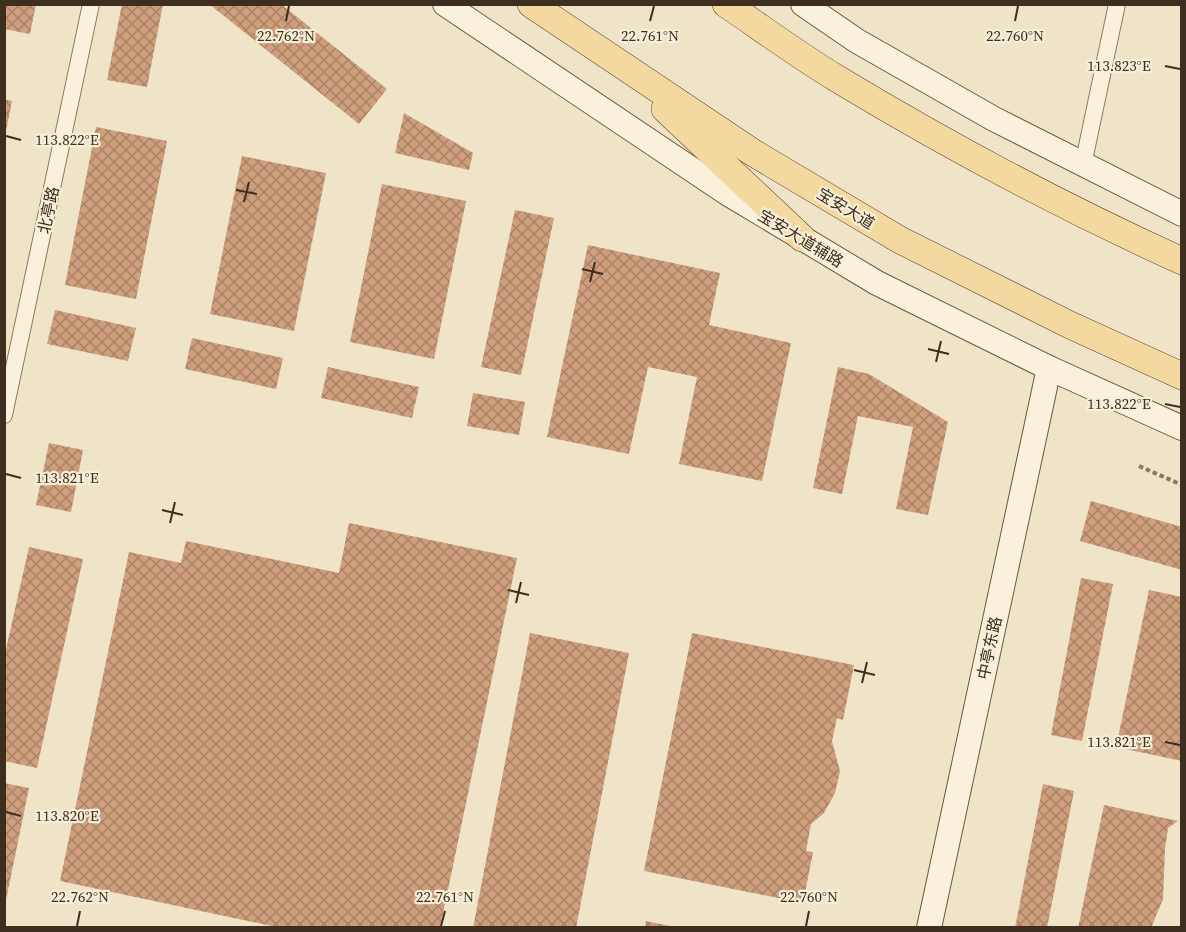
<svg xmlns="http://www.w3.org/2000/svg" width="1186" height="932" viewBox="0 0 1186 932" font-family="'Source Serif 4','Noto Sans SC',serif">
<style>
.building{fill:url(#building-cross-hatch)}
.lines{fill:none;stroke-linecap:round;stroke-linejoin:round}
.street-casing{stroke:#8d765c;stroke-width:18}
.secondary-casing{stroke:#6f573f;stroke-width:26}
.primary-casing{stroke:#5b4430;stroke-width:28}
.path{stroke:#8d765c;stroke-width:4;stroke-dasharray:4.5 3;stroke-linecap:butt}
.street{stroke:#faf1dc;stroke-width:16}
.secondary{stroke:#faf1dc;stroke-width:24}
.primary{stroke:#f3d9a0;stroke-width:27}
.ticks{fill:none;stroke:#3d2e20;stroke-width:2}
.labels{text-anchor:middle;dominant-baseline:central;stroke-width:4.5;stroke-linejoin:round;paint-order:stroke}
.street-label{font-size:16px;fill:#3d2e20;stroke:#f7eed8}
.ticks-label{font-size:15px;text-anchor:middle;fill:#3d2e20;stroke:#f7eed8;stroke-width:4.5;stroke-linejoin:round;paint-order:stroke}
</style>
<defs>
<pattern id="building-cross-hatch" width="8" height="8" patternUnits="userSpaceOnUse" patternTransform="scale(1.5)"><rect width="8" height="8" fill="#cf9f7d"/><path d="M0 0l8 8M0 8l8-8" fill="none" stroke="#a98266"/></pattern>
</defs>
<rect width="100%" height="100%" fill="#f0e4c8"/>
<g class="building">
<path d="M 4,4 L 36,4 L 30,34 L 4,29 Z"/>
<path d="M 122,4 L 163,4 L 147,87 L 107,80 Z"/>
<path d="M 209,4 L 281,4 L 387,89 L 359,124 Z"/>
<path d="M 4,99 L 12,101 L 6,131 L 4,131 Z"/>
<path d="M 404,113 L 473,153 L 469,170 L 395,153 Z"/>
<path d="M 96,127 L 167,141 L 136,299 L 65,285 Z"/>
<path d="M 242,156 L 326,173 L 294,331 L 210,314 Z"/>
<path d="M 382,184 L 466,201 L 434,359 L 350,342 Z"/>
<path d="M 515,210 L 554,218 L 521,375 L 481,367 Z"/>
<path d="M 588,245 L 720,273 L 709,325 L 791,343 L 762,481 L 679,464 L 697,377 L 648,367 L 629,454 L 547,437 Z"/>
<path d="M 55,310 L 136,328 L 128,361 L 47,344 Z"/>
<path d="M 192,338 L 283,358 L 276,389 L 185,369 Z"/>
<path d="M 328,367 L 419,387 L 412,418 L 321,398 Z"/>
<path d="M 838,367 L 869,374 L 948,422 L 928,515 L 896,509 L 913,427 L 858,416 L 842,494 L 813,488 Z"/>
<path d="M 473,393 L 525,402 L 519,435 L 467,426 Z"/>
<path d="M 49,443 L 83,450 L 71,512 L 36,505 Z"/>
<path d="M 1091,501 L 1182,527 L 1182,570 L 1080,541 Z"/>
<path d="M 349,523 L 517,558 L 440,928 L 281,928 L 60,881 L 129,552 L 181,563 L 186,541 L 339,573 Z"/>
<path d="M 29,547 L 83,559 L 37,768 L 4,761 L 4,658 Z"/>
<path d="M 1081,578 L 1113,584 L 1082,741 L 1051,735 Z"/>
<path d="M 1149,590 L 1182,597 L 1182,761 L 1116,747 Z"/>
<path d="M 530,633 L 629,653 L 576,928 L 473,928 Z"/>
<path d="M 692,633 L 854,665 L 843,720 L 837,718 L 832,741 L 840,771 L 835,793 L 824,813 L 811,824 L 806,851 L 813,852 L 803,903 L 644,871 Z"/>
<path d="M 4,783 L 29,788 L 6,900 L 4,900 Z"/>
<path d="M 1043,784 L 1074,791 L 1047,928 L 1015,928 Z"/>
<path d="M 1104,805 L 1178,821 L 1168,828 L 1165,849 L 1163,899 L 1151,928 L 1078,928 Z"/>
<path d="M 646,921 L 670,926 L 670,928 L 645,928 Z"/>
</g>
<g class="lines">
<defs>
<g id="street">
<path d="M 1083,165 L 1117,4"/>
<path d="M 4,415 L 91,4"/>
</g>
<g id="secondary">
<path d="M 445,4 L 727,193 L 877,283 L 1049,368 L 1182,428"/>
<path d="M 803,4 L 857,41 L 994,119 L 1182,214"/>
<path d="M 929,928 L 1049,368"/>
</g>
<g id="primary">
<path d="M 531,4 L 752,152 L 900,240 L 1070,325 L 1182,376"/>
<path d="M 726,4 C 763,29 798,55 836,78 C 947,145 1063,207 1182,261"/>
<path d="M 665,109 L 802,238"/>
</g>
</defs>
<use href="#street" class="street-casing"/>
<use href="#secondary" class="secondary-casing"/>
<use href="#primary" class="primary-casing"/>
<path class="path" d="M 1139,466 L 1182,485"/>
<use href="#street" class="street"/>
<use href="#secondary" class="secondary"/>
<use href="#primary" class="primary"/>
</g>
<path class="ticks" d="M 286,21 L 289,6M 650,21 L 654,6M 1015,21 L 1018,6M 1165,66 L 1180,69M 6,136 L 21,140M 236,190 L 257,194M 244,202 L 249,182M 582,269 L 603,274M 590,282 L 595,262M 928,349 L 949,354M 936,362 L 941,341M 1165,404 L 1180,407M 6,474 L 21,478M 162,510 L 183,515M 170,523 L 175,502M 508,590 L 529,595M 516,603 L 521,582M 854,670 L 875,675M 862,683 L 867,662M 1165,742 L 1180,745M 6,812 L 21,816M 77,926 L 80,911M 441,926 L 445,911M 806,926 L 809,911"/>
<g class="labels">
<g class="street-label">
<text transform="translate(846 208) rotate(31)">宝安大道</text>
<text transform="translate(48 210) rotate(-78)">北亭路</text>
<text transform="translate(801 238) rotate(31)">宝安大道辅路</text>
<text transform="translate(989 648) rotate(-78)">中亭东路</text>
</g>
</g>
<g class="ticks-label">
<text x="286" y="41">22.762°N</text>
<text x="1015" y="41">22.760°N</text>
<text x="650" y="41">22.761°N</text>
<text x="1119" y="71">113.823°E</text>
<text x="67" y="145">113.822°E</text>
<text x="1119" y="409">113.822°E</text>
<text x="67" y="483">113.821°E</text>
<text x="1119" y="747">113.821°E</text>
<text x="67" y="821">113.820°E</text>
<text x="80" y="902">22.762°N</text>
<text x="445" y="902">22.761°N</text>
<text x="809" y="902">22.760°N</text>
</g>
<rect width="1186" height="932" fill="none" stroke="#3d2e20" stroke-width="12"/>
</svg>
